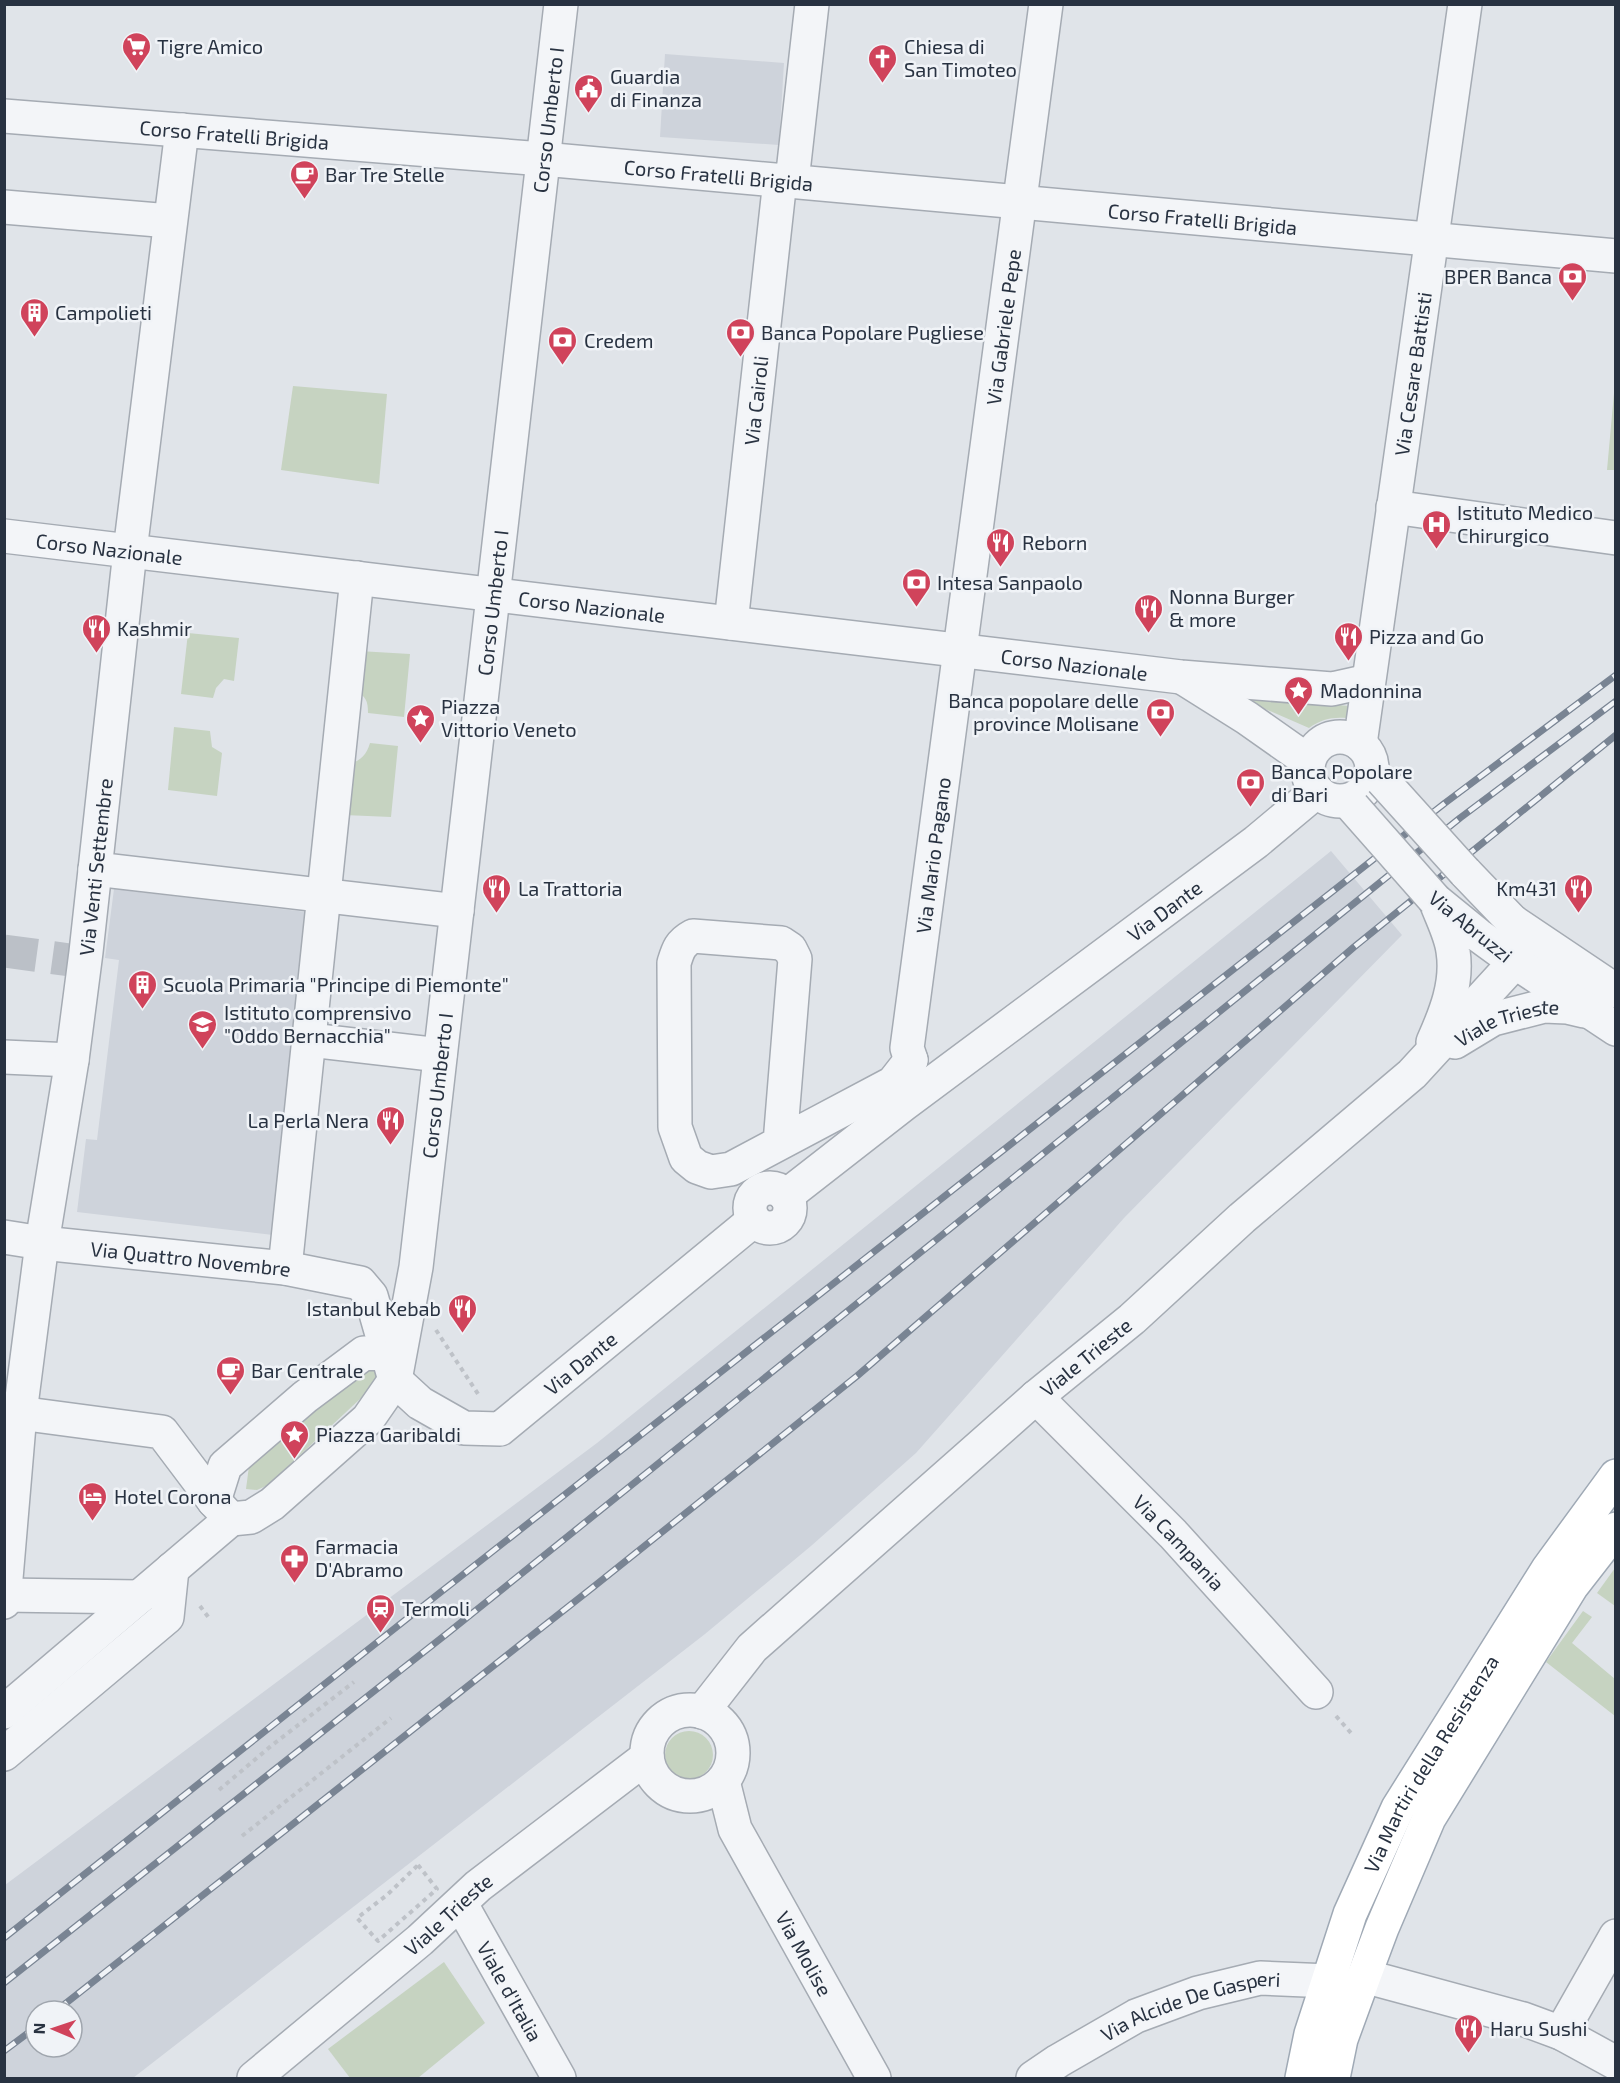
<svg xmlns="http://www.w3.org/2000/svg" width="1620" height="2083" viewBox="0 0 1620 2083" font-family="'Exo 2',sans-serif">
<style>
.built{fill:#ced3db;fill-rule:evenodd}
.green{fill:#c6d3c1}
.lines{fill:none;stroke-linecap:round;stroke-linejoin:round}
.minor-tunnel{stroke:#bbc0c7;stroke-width:33;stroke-dasharray:33 16;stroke-linecap:butt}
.minor-casing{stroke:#a5abb3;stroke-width:36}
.major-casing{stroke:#9fa9b5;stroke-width:36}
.path{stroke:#bec2c8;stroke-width:4;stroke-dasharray:4.5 4.5;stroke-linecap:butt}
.minor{stroke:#f3f5f8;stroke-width:33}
.major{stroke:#fff;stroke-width:33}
.rail-casing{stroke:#798493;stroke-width:7}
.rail{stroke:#f0f3f7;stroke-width:4.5;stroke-dasharray:14;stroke-linecap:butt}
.minor-bridge-casing{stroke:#a5abb3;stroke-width:36;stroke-linecap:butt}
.minor-bridge{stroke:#f3f5f8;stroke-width:33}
.labels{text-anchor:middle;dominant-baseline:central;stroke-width:5;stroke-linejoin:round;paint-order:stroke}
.poi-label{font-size:20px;fill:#283241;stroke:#f0f3f7;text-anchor:start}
.street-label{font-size:20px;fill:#283241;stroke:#f0f3f7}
</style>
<rect width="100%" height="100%" fill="#e0e4e9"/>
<g class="built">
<path d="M 665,54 L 784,63 L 779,145 L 660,137 Z"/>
<path d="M 1331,851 L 1402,935 L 1124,1218 L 916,1453 L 811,1546 L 705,1634 L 133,2078 L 5,2078 L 5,1885 L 597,1443 ZM 36,2011 L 72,2011 L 72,2047 L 36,2047 Z"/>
<path d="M 114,889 L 315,913 L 273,1235 L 77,1212 L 86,1139 L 97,1140 L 119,960 L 105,958 Z"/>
</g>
<g class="green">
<path d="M 1615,382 L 1615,470 L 1607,470 Z"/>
<path d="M 293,386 L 387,394 L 379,484 L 281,470 Z"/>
<path d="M 188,633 L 239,638 L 234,681 L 224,679 L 216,688 L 213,698 L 181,694 Z"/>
<path d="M 359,651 L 410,654 L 404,717 L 368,713 C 368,701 366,696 355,691 Z"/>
<path d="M 1233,695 L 1349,706 L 1347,718 C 1331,717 1322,719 1309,728 Z"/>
<path d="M 174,727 L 210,731 L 212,747 L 222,753 L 217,796 L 168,790 Z"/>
<path d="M 370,743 L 398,746 L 391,817 L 344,815 L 348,765 C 361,760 366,756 370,743 Z"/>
<path d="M 367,1366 L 377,1373 L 375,1385 L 268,1485 L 257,1490 L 246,1489 L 249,1466 Z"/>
<path d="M 1615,1568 L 1615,1606 L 1597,1593 Z"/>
<path d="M 1583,1611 L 1592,1617 L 1572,1643 L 1615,1679 L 1615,1716 L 1546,1662 Z"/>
<circle cx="689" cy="1755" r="24"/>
<path d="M 444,1962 L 485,2023 L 418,2078 L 350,2078 L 328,2049 Z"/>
</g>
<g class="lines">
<path class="minor-tunnel" d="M 4,951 L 70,960"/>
<defs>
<g id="minor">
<path id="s1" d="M 4,116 L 543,159 L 1616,256"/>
<path d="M 792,181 L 812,4"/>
<path d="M 4,207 L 170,221"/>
<path d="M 1393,507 L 1616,538"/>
<path id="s2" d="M 4,536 L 1181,677 L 1332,689 L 1368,681"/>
<path id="s3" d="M 731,623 L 780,180"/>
<path d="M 1185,679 L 1247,718 L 1308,761"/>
<circle cx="1340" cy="769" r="32"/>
<path id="s4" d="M 1360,744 L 1465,4"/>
<path d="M 95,869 L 457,911"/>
<path d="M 1465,872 L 1512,921 L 1616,991"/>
<path d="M 1435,900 L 1478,935 L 1515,962 L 1616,1029"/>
<path d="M 310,1040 L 440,1055"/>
<path d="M 1433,1042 C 1446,1013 1458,983 1453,951 C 1451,935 1442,918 1436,902"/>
<path id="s5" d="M 1455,1042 L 1493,1019 L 1544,1006 L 1567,1007 L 1584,1011"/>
<path d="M 4,1057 L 72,1060"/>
<path id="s6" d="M 911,1060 L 907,1048 L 1046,4"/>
<path d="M 780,1143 L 795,959 L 790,949 L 781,943 L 693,936 C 680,943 678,950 674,963 L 675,1127 L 686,1158 L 697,1167 L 711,1172 L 731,1169 L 893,1083 L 911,1060"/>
<circle cx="770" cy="1208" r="20"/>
<path id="s7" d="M 786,1196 L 904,1104 L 1256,842 L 1317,791"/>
<path id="s8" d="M 4,1237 L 42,1243 L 285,1268 L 360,1283 L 371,1296 L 395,1380 L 420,1403 L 464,1428 L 500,1429 L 754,1220"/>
<path d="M 285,1268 L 357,578"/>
<path id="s9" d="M 1036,1397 L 1173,1534 L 1316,1692"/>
<path d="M 4,1411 L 162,1432 L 214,1501 L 231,1519"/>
<path d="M 214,1501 L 225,1466 L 305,1397 L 364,1353 L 386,1354"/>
<path id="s10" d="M 231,1519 L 251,1517 L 272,1504 L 368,1419 L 395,1380 L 416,1267 L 561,4"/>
<path d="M 4,1595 L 139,1597"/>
<path id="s11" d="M 4,1602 L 20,1413 L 42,1243 L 72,1060 L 86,952 L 130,551 L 182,130"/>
<circle cx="690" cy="1753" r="43"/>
<path d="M 4,1712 L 231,1519"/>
<path id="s12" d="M 702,1712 L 752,1648 L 1036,1397 L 1132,1319 L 1242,1218 L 1412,1074 L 1515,962 L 1517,943 L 1512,921"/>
<path d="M 4,1754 L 167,1617 L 172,1569"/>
<path id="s13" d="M 723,1781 L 735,1829 L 874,2078"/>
<path id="s14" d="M 461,1904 L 559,2078"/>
<path d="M 1364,1976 L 1523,2019 L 1561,2033 L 1616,2063"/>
<path d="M 1561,2033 L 1616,1936"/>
<path id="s15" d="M 254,2078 L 420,1940 L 478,1886 L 647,1757"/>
<path id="s16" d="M 1033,2078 L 1058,2061 L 1136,2016 L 1198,1993 L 1260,1978 L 1329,1981"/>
</g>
<g id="major">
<path id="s17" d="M 1302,2078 L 1311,2034 L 1350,1914 L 1398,1808 L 1548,1569 L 1616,1476"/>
<path d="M 1333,2078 L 1341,2039 L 1364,1976 L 1382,1928 L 1429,1818 L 1571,1587 L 1616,1529"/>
</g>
</defs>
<use href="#minor" class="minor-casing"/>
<use href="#major" class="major-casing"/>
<g class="path">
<path d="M 436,1330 L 480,1397"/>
<path d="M 200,1606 L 209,1618"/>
<path d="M 1336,1716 L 1351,1733"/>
<path d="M 219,1790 L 271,1746 L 354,1682"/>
<path d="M 242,1836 L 391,1718"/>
<path d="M 418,1865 L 437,1889 L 378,1941 L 357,1918 L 387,1895 Z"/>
</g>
<use href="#minor" class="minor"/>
<use href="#major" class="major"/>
<defs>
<g id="rail">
<path d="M 4,1938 L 423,1606 L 1445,803 L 1616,675"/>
<path d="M 4,1983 L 449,1632 L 1460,818 L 1616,701"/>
<path d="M 56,2011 L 592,1588 L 857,1376 L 1354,947 L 1616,735"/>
<path d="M 4,2051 L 36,2027"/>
</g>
</defs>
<use href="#rail" class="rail-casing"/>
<use href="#rail" class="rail"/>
<defs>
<g id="minor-bridge">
<path d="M 1382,780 L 1465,872"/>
<path d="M 1353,807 L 1435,900"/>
</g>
</defs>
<use href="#minor-bridge" class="minor-bridge-casing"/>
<use href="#minor-bridge" class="minor-bridge"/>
</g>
<defs>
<symbol id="supermarket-pin" viewBox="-11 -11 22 30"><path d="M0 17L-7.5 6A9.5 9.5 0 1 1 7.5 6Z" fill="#d0435b" stroke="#f0f3f7"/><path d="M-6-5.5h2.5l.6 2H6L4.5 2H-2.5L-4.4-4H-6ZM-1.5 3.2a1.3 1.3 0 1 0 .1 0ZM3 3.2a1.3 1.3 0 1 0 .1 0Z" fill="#fff"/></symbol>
<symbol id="church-pin" viewBox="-11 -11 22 30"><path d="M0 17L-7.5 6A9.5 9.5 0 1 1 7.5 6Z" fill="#d0435b" stroke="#f0f3f7"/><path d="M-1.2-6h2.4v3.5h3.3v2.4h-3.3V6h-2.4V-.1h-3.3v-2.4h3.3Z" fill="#fff"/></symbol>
<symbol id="civic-pin" viewBox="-11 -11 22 30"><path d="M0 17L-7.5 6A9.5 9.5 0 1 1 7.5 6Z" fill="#d0435b" stroke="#f0f3f7"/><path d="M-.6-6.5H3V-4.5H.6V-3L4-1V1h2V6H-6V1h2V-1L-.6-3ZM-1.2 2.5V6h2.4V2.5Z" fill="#fff"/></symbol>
<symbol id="cafe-pin" viewBox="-11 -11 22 30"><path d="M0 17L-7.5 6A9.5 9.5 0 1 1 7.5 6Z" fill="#d0435b" stroke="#f0f3f7"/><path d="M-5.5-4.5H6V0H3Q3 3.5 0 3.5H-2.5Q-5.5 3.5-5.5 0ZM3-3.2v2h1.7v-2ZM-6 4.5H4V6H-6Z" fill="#fff"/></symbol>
<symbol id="bank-pin" viewBox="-11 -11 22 30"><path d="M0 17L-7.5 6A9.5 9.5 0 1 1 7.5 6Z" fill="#d0435b" stroke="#f0f3f7"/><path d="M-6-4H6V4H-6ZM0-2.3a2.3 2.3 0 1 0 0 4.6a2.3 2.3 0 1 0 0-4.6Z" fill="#fff"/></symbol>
<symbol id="building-pin" viewBox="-11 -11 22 30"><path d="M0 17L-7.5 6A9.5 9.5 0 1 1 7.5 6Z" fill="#d0435b" stroke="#f0f3f7"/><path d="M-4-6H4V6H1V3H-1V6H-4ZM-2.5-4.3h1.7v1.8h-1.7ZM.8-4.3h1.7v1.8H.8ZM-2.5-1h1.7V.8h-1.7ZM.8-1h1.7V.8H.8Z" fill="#fff"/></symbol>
<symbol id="hospital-pin" viewBox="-11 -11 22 30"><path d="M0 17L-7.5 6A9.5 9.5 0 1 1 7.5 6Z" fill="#d0435b" stroke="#f0f3f7"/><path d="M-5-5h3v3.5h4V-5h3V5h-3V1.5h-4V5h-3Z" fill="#fff"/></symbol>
<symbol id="restaurant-pin" viewBox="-11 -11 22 30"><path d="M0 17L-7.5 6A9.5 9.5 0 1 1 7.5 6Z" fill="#d0435b" stroke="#f0f3f7"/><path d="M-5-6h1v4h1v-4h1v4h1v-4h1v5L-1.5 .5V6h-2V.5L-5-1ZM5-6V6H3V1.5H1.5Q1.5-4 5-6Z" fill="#fff"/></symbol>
<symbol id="sight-pin" viewBox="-11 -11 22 30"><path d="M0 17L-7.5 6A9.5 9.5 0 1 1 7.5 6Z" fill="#d0435b" stroke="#f0f3f7"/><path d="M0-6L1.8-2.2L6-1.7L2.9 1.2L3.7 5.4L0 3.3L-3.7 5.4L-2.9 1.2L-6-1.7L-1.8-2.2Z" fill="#fff"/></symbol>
<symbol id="school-pin" viewBox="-11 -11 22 30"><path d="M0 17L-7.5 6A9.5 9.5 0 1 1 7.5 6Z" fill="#d0435b" stroke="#f0f3f7"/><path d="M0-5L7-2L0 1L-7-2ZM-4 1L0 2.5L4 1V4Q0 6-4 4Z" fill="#fff"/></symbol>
<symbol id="hotel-pin" viewBox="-11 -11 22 30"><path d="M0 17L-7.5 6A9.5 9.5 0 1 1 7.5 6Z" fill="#d0435b" stroke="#f0f3f7"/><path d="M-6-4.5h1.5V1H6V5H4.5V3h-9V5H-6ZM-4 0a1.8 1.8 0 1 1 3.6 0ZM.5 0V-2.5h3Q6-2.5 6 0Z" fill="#fff"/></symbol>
<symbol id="pharmacy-pin" viewBox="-11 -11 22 30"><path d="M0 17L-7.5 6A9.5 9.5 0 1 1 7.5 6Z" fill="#d0435b" stroke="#f0f3f7"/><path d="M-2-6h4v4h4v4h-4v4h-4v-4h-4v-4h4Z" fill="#fff"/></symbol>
<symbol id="station-pin" viewBox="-11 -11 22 30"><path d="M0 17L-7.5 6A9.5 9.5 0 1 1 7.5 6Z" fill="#d0435b" stroke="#f0f3f7"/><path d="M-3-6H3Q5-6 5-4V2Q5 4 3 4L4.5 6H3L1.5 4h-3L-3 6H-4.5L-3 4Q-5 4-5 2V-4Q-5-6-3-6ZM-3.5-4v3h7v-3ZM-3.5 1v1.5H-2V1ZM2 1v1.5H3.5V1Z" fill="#fff"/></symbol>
</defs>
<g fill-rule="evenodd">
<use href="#supermarket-pin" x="120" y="30" width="33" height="45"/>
<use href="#church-pin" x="866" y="42" width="33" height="45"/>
<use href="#civic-pin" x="572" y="72" width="33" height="45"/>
<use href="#cafe-pin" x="288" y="158" width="33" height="45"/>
<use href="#bank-pin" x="1556" y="260" width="33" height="45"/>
<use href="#building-pin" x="18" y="296" width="33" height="45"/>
<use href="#bank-pin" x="724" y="316" width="33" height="45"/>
<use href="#bank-pin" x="546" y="324" width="33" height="45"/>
<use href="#hospital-pin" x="1420" y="508" width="33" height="45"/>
<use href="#restaurant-pin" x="984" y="526" width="33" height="45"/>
<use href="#bank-pin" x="900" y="566" width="33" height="45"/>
<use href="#restaurant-pin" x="1132" y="592" width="33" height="45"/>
<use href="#restaurant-pin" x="80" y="612" width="33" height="45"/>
<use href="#restaurant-pin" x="1332" y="620" width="33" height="45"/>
<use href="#sight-pin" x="1282" y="674" width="33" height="45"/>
<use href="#bank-pin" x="1144" y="696" width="33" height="45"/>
<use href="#sight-pin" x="404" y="702" width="33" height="45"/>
<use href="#bank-pin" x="1234" y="766" width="33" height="45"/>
<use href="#restaurant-pin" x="480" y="872" width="33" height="45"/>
<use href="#restaurant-pin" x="1562" y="872" width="33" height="45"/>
<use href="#building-pin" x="126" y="968" width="33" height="45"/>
<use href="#school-pin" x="186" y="1008" width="33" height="45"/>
<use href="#restaurant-pin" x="374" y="1104" width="33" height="45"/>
<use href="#restaurant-pin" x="446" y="1292" width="33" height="45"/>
<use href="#cafe-pin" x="214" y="1354" width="33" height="45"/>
<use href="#sight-pin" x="278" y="1418" width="33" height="45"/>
<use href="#hotel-pin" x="76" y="1480" width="33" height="45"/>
<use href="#pharmacy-pin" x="278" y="1542" width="33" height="45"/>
<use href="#station-pin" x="364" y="1592" width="33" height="45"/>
<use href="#restaurant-pin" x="1452" y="2012" width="33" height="45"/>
</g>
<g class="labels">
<g class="poi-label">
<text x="157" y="46">Tigre Amico</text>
<text x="904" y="46">Chiesa di<tspan x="904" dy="23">San Timoteo</tspan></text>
<text x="610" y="76">Guardia<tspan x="610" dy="23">di Finanza</tspan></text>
<text x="325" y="174">Bar Tre Stelle</text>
<text x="1552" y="276" text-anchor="end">BPER Banca</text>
<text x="55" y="312">Campolieti</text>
<text x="761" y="332">Banca Popolare Pugliese</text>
<text x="584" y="340">Credem</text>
<text x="1457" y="512">Istituto Medico<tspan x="1457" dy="23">Chirurgico</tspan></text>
<text x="1022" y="542">Reborn</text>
<text x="937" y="582">Intesa Sanpaolo</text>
<text x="1169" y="596">Nonna Burger<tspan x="1169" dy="23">&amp; more</tspan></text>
<text x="117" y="628">Kashmir</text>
<text x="1369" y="636">Pizza and Go</text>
<text x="1320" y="690">Madonnina</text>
<text x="1139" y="700" text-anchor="end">Banca popolare delle<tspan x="1139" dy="23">province Molisane</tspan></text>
<text x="441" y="706">Piazza<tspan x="441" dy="23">Vittorio Veneto</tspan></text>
<text x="1271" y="771">Banca Popolare<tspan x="1271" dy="23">di Bari</tspan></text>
<text x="518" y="888">La Trattoria</text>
<text x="1557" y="888" text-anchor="end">Km431</text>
<text x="163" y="984">Scuola Primaria "Principe di Piemonte"</text>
<text x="224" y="1012">Istituto comprensivo<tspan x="224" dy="23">"Oddo Bernacchia"</tspan></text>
<text x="369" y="1120" text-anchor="end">La Perla Nera</text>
<text x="441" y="1308" text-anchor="end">Istanbul Kebab</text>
<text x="251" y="1370">Bar Centrale</text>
<text x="316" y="1434">Piazza Garibaldi</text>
<text x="114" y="1496">Hotel Corona</text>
<text x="315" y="1546">Farmacia<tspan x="315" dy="23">D'Abramo</tspan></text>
<text x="402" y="1608">Termoli</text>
<text x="1490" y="2028">Haru Sushi</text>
</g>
<g class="street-label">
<text stroke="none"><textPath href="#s10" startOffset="1490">Corso Umberto I</textPath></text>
<text stroke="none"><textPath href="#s1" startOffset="231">Corso Fratelli Brigida</textPath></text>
<text stroke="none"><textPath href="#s1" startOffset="717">Corso Fratelli Brigida</textPath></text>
<text stroke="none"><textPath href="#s1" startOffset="1203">Corso Fratelli Brigida</textPath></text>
<text stroke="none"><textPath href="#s6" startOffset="740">Via Gabriele Pepe</textPath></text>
<text stroke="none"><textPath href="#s4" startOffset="374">Via Cesare Battisti</textPath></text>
<text stroke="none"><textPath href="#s3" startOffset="224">Via Cairoli</textPath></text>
<text stroke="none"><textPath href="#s2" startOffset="106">Corso Nazionale</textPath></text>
<text stroke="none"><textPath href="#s10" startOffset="1004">Corso Umberto I</textPath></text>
<text stroke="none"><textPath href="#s2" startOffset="592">Corso Nazionale</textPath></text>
<text stroke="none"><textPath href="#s2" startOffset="1078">Corso Nazionale</textPath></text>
<text stroke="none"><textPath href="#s6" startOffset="207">Via Mario Pagano</textPath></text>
<text stroke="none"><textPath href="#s11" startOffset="741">Via Venti Settembre</textPath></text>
<text stroke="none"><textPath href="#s7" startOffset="474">Via Dante</textPath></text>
<text transform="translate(1471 926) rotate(39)">Via Abruzzi</text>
<text stroke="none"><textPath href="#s5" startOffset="57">Viale Trieste</textPath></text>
<text stroke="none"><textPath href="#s10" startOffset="518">Corso Umberto I</textPath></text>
<text stroke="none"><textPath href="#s8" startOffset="188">Via Quattro Novembre</textPath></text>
<text stroke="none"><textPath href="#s12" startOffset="524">Viale Trieste</textPath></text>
<text stroke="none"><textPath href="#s8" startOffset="688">Via Dante</textPath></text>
<text stroke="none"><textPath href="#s9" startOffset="204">Via Campania</textPath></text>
<text stroke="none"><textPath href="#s17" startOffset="342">Via Martiri della Resistenza</textPath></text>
<text stroke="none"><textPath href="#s15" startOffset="254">Viale Trieste</textPath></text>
<text stroke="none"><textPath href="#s13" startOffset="192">Via Molise</textPath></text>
<text stroke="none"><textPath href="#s14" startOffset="100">Viale d'Italia</textPath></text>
<text stroke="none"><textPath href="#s16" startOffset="176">Via Alcide De Gasperi</textPath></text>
</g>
</g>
<rect width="1620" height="2083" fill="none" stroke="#283241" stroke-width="12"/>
<g transform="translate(54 2029) rotate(272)"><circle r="28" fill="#f0f3f7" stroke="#a0a6ae" stroke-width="1.5"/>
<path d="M0-4.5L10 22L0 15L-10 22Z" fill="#d0435b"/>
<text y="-9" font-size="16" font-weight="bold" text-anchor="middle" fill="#283241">N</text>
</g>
</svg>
